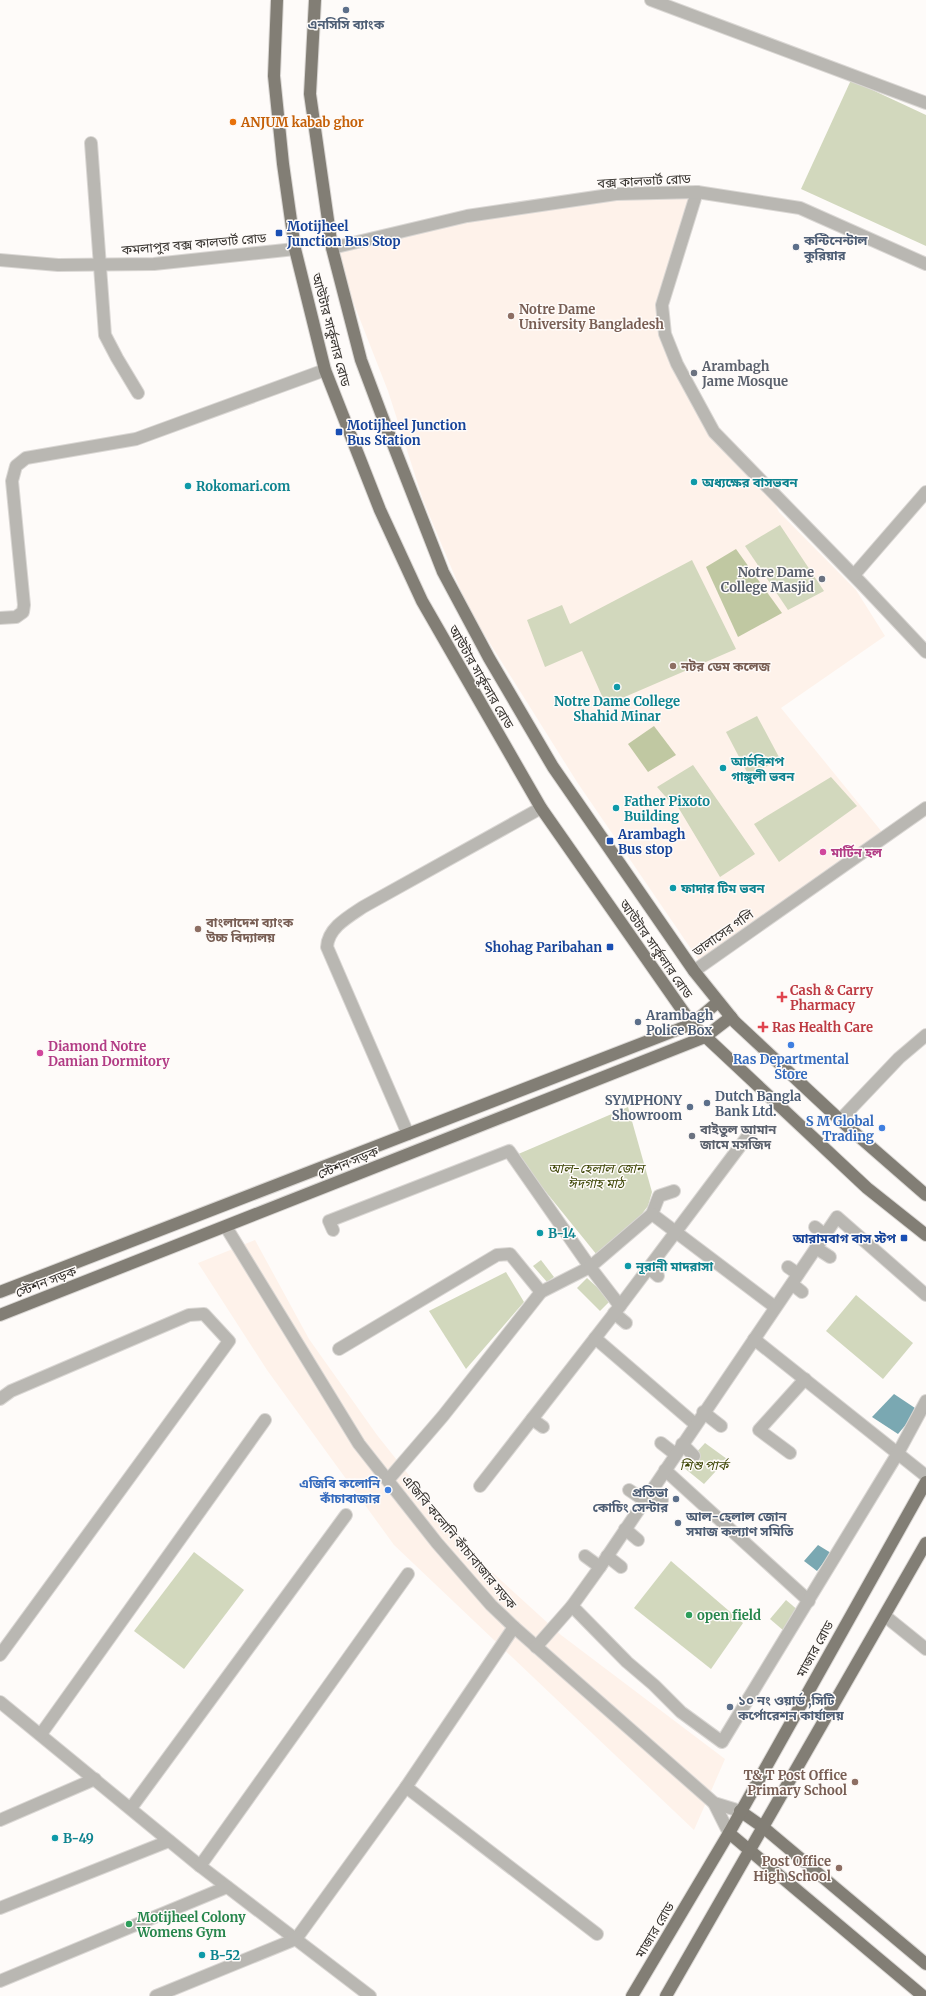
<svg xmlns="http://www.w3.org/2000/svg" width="926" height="1996" viewBox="0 0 926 1996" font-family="Merriweather,'Noto Sans Bengali',serif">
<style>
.built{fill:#fef2ea}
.green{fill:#d2d8bd}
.forest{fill:#c0c8a2}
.water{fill:#7aa8b2}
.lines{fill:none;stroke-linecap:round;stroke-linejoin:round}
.minor-casing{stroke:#dad7d4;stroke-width:14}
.major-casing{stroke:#dad7d4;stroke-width:14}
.minor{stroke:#b9b7b2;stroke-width:12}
.major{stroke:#827e75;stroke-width:12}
.service-dot{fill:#5c6f8a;stroke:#fefbf9;stroke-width:1.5}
.food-dot{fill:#e8710a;stroke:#fefbf9;stroke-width:1.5}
.transit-dot{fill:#1a4fb4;stroke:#fefbf9;stroke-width:1.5}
.education-dot{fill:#8d6e63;stroke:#fefbf9;stroke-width:1.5}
.worship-dot{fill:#6b7280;stroke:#fefbf9;stroke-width:1.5}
.culture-dot{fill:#0f9aa8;stroke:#fefbf9;stroke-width:1.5}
.hotel-dot{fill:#d1479c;stroke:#fefbf9;stroke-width:1.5}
.health-dot{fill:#e0444e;stroke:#fefbf9;stroke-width:1.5}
.shop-dot{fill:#3f7fe0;stroke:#fefbf9;stroke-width:1.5}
.leisure-dot{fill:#2e9e5b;stroke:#fefbf9;stroke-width:1.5}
.labels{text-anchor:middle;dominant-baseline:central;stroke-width:3;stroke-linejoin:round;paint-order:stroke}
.service-label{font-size:13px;font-weight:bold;fill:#4e5e75;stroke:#fefbf9;text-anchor:start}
.food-label{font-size:13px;font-weight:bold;fill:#c56008;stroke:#fefbf9;text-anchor:start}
.street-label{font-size:13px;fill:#36322e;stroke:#fefbf9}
.transit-label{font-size:13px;font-weight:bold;fill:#164399;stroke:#fefbf9;text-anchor:start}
.education-label{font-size:13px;font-weight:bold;fill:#785e54;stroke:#fefbf9;text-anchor:start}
.worship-label{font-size:13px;font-weight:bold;fill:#5b616d;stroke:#fefbf9;text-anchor:start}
.culture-label{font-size:13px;font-weight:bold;fill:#0d838f;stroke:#fefbf9;text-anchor:start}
.hotel-label{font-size:13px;font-weight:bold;fill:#b23c85;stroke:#fefbf9;text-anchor:start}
.health-label{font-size:13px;font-weight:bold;fill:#be3a42;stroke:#fefbf9;text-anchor:start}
.shop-label{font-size:13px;font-weight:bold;fill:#366cbe;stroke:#fefbf9;text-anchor:end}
.park-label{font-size:13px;font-style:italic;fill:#3f4708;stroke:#fefbf9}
.leisure-label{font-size:13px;font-weight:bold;fill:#27864d;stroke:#fefbf9;text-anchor:start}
</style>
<rect width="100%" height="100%" fill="#fefbf9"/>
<g class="built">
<path d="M 616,194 L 696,196 L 662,305 L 665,334 L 702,420 L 765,483 L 779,512 L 856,590 L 885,636 L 781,708 L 882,832 L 700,962 L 577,782 L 469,610 L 423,500 L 388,391 L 332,248 L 357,241 Z"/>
<path d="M 255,1240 L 309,1339 L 377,1435 L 470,1552 L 561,1635 L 725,1759 L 694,1830 L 394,1545 L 267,1370 L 198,1263 Z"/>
</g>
<g class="green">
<path d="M 851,80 L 926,115 L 926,246 L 801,189 Z"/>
<path d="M 780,525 L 824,591 L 788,610 L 745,546 Z"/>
<path d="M 692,560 L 736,649 L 606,705 L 582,651 L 545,667 L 527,620 L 562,605 L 570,624 Z"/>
<path d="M 757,716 L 780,759 L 749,776 L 726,732 Z"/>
<path d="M 693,765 L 755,854 L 720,877 L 675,802 L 672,804 L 657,787 Z"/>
<path d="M 831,777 L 857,806 L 779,862 L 754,824 Z"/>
<path d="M 628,1107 L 652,1192 L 648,1206 L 638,1219 L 597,1255 L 516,1155 Z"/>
<path d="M 541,1260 L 554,1277 L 547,1282 L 533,1266 Z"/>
<path d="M 506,1272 L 524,1302 L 466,1369 L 429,1311 Z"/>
<path d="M 587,1278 L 611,1300 L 600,1311 L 577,1288 Z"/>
<path d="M 856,1295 L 913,1343 L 883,1379 L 826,1331 Z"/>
<path d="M 705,1443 L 727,1459 L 704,1484 L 683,1467 Z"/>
<path d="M 194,1552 L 244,1590 L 184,1669 L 134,1631 Z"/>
<path d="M 671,1561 L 743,1623 L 711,1669 L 634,1608 Z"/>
<path d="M 786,1600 L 799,1611 L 784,1631 L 770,1619 Z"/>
</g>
<g class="forest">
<path d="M 736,549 L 782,613 L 738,637 L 706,567 Z"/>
<path d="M 654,726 L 676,755 L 648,772 L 628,744 Z"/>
</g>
<g class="water">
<path d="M 894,1394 L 918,1410 L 898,1434 L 872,1417 Z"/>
<path d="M 818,1545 L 831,1553 L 817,1571 L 804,1561 Z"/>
</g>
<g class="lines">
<defs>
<g id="minor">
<path d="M 651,0 L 926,103"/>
<path d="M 91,143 L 105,335 L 117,358 L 138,393"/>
<path d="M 697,192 L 662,305 L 665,334 L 677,364 L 714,432 L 862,584 L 926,652"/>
<path d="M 332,248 L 467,216 L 616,194 L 697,192 L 800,208 L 926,264"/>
<path d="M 0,260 L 58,265 L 154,264 L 295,249"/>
<path d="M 854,575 L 926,492"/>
<path d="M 0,618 L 16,617 L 23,612 L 24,605 L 12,481 L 16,466 L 26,458 L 136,439 L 325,370"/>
<path d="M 694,971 L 926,808"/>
<path d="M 840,1120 L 899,1058 L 926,1035"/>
<path d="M 408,1134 L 327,947 C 328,928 348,917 363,907 L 541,808"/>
<path d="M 674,1191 L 659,1196 L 652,1214 L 775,1307"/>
<path d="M 226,1227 L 359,1444 L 437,1543 L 491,1605 L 514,1627 L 714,1803 L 740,1811"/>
<path d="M 815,1227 L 825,1235"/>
<path d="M 333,1230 L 329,1221 L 509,1151 L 590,1267 L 541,1292 L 443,1416 L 388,1480"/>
<path d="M 816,1248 L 830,1257"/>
<path d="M 788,1267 L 798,1274"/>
<path d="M 649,1268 L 658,1276"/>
<path d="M 792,1284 L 802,1292"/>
<path d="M 620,1306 L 590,1267 L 652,1214"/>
<path d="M 614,1313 L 626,1323"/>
<path d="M 595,1338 L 695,1424"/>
<path d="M 754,1339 L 926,1476"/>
<path d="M 339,1349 L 497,1255 L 510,1254 L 541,1292"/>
<path d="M 0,1399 L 11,1391 L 189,1315 L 204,1314 L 229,1341 L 0,1655"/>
<path d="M 703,1412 L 721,1426"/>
<path d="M 532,1419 L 543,1427"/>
<path d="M 661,1443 L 675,1454"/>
<path d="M 682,1444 L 694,1456"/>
<path d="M 790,1453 L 759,1430 L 805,1379"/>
<path d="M 665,1470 L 809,1601"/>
<path d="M 480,1486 L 620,1306 L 750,1133"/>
<path d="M 629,1490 L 644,1500"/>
<path d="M 651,1491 L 662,1500"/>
<path d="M 625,1529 L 638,1540"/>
<path d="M 585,1556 L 600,1567"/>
<path d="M 607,1556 L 621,1567"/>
<path d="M 572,1606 L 627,1662 L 654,1685 L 681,1712 L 722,1742 L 898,1453 L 926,1401"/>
<path d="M 885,1616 L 926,1649"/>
<path d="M 536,1647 L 572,1606 L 600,1567 L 837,1217 L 926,1295"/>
<path d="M 0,1702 L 200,1866 L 370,1996"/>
<path d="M 41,1734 L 265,1420"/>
<path d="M 406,1787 L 597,1934"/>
<path d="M 714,1803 L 729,1833"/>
<path d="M 131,1808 L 346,1515"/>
<path d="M 0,1820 L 95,1779"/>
<path d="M 200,1866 L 408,1574"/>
<path d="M 0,1908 L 169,1841"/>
<path d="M 0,1981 L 227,1887"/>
<path d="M 156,1996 L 296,1939 L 406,1787 L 514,1627"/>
</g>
<g id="major">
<path d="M 277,0 L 274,76 L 283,164 L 295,249 L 325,370 L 380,510 L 422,601 L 541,808 L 692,1024 L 867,1188 L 926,1235"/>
<path d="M 315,0 L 310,94 L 332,248 L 361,360 L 382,416 L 443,572 L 489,658 L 553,767 L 694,971 L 735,1022 L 840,1120 L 926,1195"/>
<path d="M 0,1292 L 692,1024 L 718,1002"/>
<path d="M 0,1315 L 705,1037 L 731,1017"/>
<path d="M 740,1811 L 763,1827 L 926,1964"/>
<path d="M 729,1833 L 923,1996"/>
<path d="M 632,1996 L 729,1833 L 926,1482"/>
<path d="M 666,1996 L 926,1543"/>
</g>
</defs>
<use href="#minor" class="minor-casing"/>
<use href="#major" class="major-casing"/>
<use href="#minor" class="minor"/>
<use href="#major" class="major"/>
</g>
<g class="service-dot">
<circle cx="346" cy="10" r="4"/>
<circle cx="796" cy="247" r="4"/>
<circle cx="638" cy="1022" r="4"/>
<circle cx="707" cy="1103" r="4"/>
<circle cx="690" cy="1107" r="4"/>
<circle cx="676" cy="1499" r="4"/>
<circle cx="678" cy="1523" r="4"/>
<circle cx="730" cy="1707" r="4"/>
</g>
<circle class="food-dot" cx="233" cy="122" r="4"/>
<g class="transit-dot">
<rect x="275" y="229" width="8" height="8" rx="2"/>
<rect x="335" y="428" width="8" height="8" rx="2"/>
<rect x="606" y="837" width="8" height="8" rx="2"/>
<rect x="606" y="943" width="8" height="8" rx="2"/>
<rect x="900" y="1234" width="8" height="8" rx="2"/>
</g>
<g class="education-dot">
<circle cx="511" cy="316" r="4"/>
<circle cx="673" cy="666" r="4"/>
<circle cx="198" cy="929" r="4"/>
<circle cx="855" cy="1782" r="4"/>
<circle cx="839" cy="1868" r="4"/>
</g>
<g class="worship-dot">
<circle cx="694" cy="373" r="4"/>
<circle cx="822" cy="579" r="4"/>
<circle cx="692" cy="1136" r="4"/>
</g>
<g class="culture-dot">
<circle cx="694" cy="482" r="4"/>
<circle cx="188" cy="486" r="4"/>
<circle cx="617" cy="687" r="4"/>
<circle cx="723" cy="768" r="4"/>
<circle cx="616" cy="808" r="4"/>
<circle cx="673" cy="888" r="4"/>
<circle cx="540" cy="1233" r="4"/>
<circle cx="628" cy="1266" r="4"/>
<circle cx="55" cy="1838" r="4"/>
<circle cx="202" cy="1955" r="4"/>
</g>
<g class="hotel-dot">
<circle cx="823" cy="852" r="4"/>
<circle cx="40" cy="1053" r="4"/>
</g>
<g class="health-dot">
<path d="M780 991h4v4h4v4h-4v4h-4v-4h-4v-4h4z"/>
<path d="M761 1021h4v4h4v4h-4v4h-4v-4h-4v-4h4z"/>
</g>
<g class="shop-dot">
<circle cx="791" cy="1045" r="4"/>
<circle cx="882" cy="1128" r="4"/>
<circle cx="388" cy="1490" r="4"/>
</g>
<g class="leisure-dot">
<circle cx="689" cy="1615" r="4"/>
<circle cx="129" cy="1924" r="4"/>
</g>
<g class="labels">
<g class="service-label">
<text x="346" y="24" text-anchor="middle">এনসিসি ব্যাংক</text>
<text x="804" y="240">কন্টিনেন্টাল<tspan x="804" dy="15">কুরিয়ার</tspan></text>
<text x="646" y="1015">Arambagh<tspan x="646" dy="15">Police Box</tspan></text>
<text x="715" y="1096">Dutch Bangla<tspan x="715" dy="15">Bank Ltd.</tspan></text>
<text x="682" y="1100" text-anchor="end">SYMPHONY<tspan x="682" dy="15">Showroom</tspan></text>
<text x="668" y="1492" text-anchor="end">প্রতিভা<tspan x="668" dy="15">কোচিং সেন্টার</tspan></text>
<text x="686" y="1516">আল-হেলাল জোন<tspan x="686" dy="15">সমাজ কল্যাণ সমিতি</tspan></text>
<text x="738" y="1700">১০ নং ওয়ার্ড ,সিটি<tspan x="738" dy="15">কর্পোরেশন কার্যালয়</tspan></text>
</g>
<g class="food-label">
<text x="241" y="122">ANJUM kabab ghor</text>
</g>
<g class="street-label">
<text transform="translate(644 181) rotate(-3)">বক্স কালভার্ট রোড</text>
<text transform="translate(194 244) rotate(-5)">কমলাপুর বক্স কালভার্ট রোড</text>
<text transform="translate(331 330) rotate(75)">আউটার সার্কুলার রোড</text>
<text transform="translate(481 677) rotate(60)">আউটার সার্কুলার রোড</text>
<text transform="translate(723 933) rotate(-35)">ডালাসের গলি</text>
<text transform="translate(656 949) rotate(55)">আউটার সার্কুলার রোড</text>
<text transform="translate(348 1163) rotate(-22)">স্টেশন সড়ক</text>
<text transform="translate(46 1282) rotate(-21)">স্টেশন সড়ক</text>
<text transform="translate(459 1542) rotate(50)">এজিবি কলোনি কাঁচাবাজার সড়ক</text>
<text transform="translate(815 1649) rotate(-61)">মাজার রোড</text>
<text transform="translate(655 1930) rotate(-59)">মাজার রোড</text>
</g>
<g class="transit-label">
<text x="287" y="226">Motijheel<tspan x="287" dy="15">Junction Bus Stop</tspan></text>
<text x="347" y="425">Motijheel Junction<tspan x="347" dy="15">Bus Station</tspan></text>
<text x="618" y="834">Arambagh<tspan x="618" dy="15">Bus stop</tspan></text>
<text x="602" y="947" text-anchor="end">Shohag Paribahan</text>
<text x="896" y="1238" text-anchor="end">আরামবাগ বাস স্টপ</text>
</g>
<g class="education-label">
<text x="519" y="309">Notre Dame<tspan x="519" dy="15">University Bangladesh</tspan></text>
<text x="681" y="666">নটর ডেম কলেজ</text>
<text x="206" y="922">বাংলাদেশ ব্যাংক<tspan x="206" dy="15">উচ্চ বিদ্যালয়</tspan></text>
<text x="847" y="1775" text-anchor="end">T&amp; T Post Office<tspan x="847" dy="15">Primary School</tspan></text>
<text x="831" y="1861" text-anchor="end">Post Office<tspan x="831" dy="15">High School</tspan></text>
</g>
<g class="worship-label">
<text x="702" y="366">Arambagh<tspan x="702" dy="15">Jame Mosque</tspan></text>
<text x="814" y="572" text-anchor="end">Notre Dame<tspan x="814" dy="15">College Masjid</tspan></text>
<text x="700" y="1129">বাইতুল আমান<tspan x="700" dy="15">জামে মসজিদ</tspan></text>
</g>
<g class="culture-label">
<text x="702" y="482">অধ্যক্ষের বাসভবন</text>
<text x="196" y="486">Rokomari.com</text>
<text x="617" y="701" text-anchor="middle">Notre Dame College<tspan x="617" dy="15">Shahid Minar</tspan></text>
<text x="731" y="761">আর্চবিশপ<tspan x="731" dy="15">গাঙ্গুলী ভবন</tspan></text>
<text x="624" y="801">Father Pixoto<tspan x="624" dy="15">Building</tspan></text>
<text x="681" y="888">ফাদার টিম ভবন</text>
<text x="548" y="1233">B-14</text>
<text x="636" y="1266">নূরানী মাদরাসা</text>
<text x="63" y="1838">B-49</text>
<text x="210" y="1955">B-52</text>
</g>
<g class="hotel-label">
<text x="831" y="852">মার্টিন হল</text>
<text x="48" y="1046">Diamond Notre<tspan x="48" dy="15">Damian Dormitory</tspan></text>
</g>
<g class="health-label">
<text x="790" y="990">Cash &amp; Carry<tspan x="790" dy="15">Pharmacy</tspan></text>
<text x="772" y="1027">Ras Health Care</text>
</g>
<g class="shop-label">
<text x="791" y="1059" text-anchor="middle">Ras Departmental<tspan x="791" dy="15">Store</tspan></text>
<text x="874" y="1121">S M Global<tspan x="874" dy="15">Trading</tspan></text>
<text x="380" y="1483">এজিবি কলোনি<tspan x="380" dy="15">কাঁচাবাজার</tspan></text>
</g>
<g class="park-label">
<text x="596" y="1168">আল-হেলাল জোন<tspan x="596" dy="15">ঈদগাহ মাঠ</tspan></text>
<text x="704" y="1465">শিশু পার্ক</text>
</g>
<g class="leisure-label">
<text x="697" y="1615">open field</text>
<text x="137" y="1917">Motijheel Colony<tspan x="137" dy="15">Womens Gym</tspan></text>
</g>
</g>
</svg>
